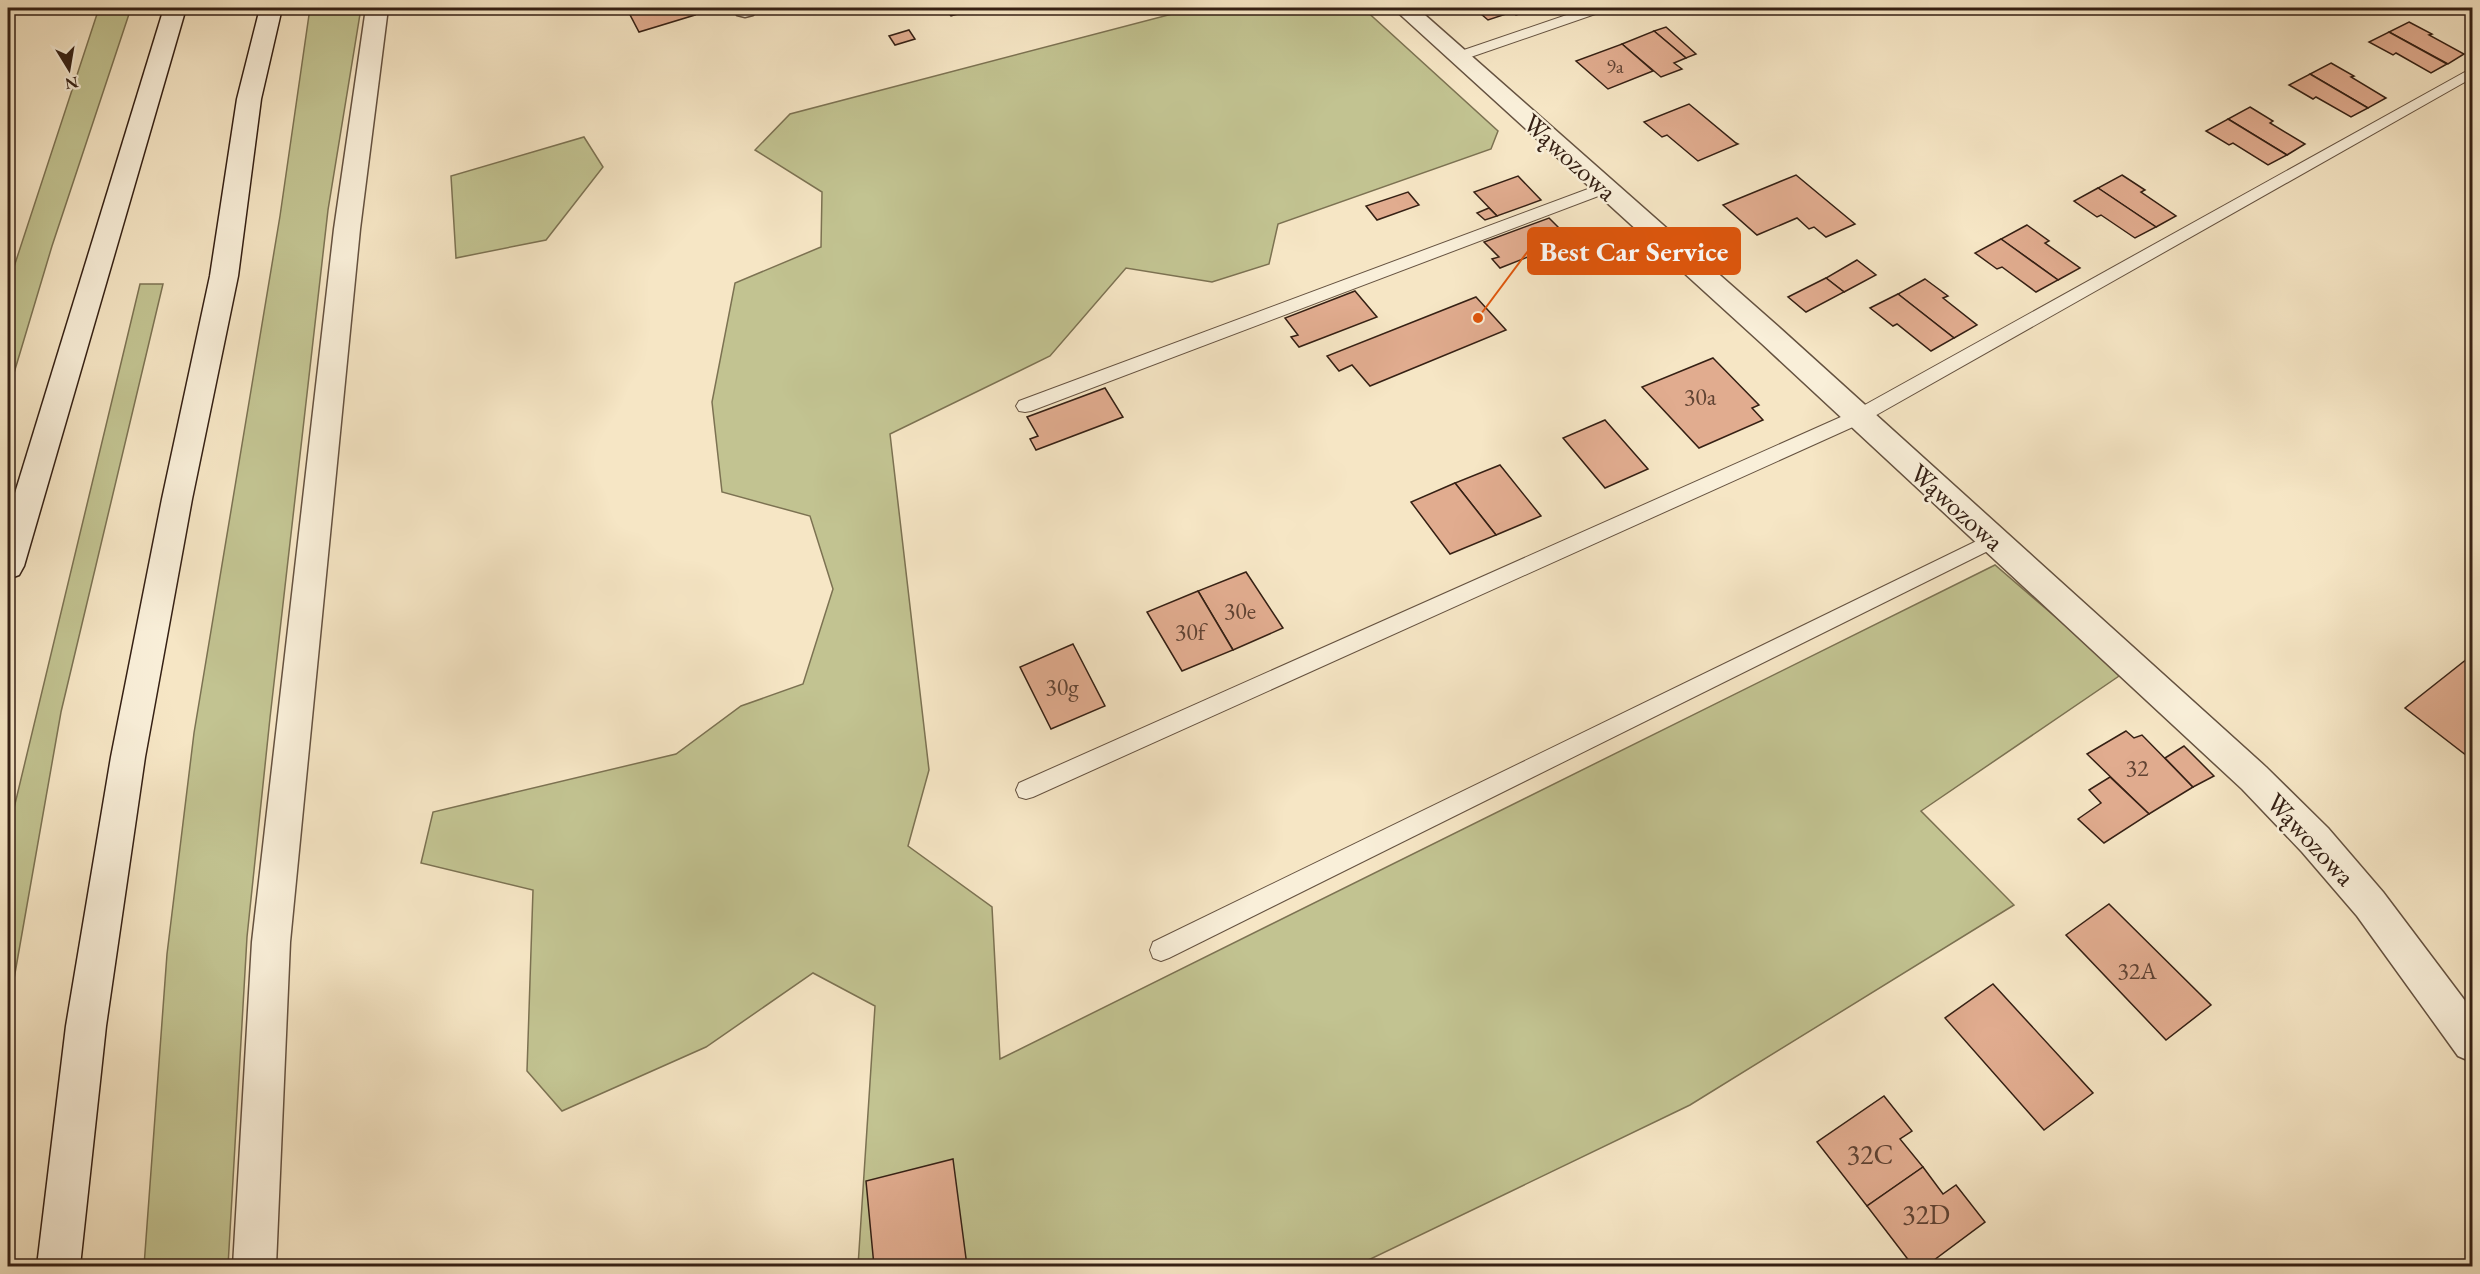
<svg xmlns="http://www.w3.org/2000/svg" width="2480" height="1274" viewBox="0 0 2480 1274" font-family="'EB Garamond',serif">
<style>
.green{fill:#c2c391;stroke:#7c7252;stroke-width:1.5}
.building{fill:#e1ac8f;stroke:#352014;stroke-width:1.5}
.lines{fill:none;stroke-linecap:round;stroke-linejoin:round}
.service-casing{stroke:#655240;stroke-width:2}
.minor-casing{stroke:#655240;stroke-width:3}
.secondary-casing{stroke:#352014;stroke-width:3}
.service{fill:#f9efd9;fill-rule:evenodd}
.minor{fill:#f9efd9;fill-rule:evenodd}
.secondary{fill:#f9efd9;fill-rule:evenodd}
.labels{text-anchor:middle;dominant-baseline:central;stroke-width:5;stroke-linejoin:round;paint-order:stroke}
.far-number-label{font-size:20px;fill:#604333}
.number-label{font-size:24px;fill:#604333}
.street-label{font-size:27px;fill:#352014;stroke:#f9efd9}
.near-number-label{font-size:28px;fill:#604333}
.leader{fill:none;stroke:#df560c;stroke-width:2}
.callout-dot{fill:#df560c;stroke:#f9efd9;stroke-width:2}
.callout{fill:#df560c;stroke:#df560c;stroke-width:2}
.callout-label{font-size:28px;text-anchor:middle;font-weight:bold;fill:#fff}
</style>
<rect width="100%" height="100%" fill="#f6e6c5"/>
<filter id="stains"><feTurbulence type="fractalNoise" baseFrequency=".00333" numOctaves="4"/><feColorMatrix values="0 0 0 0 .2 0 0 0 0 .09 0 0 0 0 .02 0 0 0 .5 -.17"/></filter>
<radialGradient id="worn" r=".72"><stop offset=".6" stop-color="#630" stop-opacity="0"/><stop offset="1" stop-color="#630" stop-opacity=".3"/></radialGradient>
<g class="green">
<path d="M 99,8 L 131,8 L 52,246 L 8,393 L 8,285 Z"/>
<path d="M 310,8 L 361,8 L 328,210 L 270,718 L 247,937 L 228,1266 L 144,1266 L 167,954 L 194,733 L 280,216 Z"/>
<path d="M 1195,8 L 1363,8 L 1498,131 L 1491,149 L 1278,224 L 1269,264 L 1212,282 L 1126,268 L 1050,356 L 890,434 L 929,770 L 908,846 L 992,907 L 1000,1059 L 1995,565 L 2122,674 L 1921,811 L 2014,905 L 1690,1105 L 1356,1266 L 858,1266 L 875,1006 L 813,973 L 706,1047 L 562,1111 L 527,1071 L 533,890 L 421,863 L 433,812 L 676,754 L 741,706 L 803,684 L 833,589 L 810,516 L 722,492 L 712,402 L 735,283 L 821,247 L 822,192 L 755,150 L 790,114 Z"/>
<path d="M 584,137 L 603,167 L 546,240 L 456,258 L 451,176 Z"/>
<path d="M 140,284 L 163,284 L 61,712 L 8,1013 L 8,833 Z"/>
</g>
<g class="building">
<path d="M 633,8 L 690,8 L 695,15 L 639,32 L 627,9 Z"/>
<path d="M 945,8 L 980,8 L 951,16 Z"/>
<path d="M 1474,8 L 1521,8 L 1526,12 L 1516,15 L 1512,12 L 1488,20 Z"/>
<path d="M 2409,22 L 2432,34 L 2429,35 L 2464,54 L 2448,64 L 2389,32 Z"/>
<path d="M 1666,27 L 1696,54 L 1686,58 L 1654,31 Z"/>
<path d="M 909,30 L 915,39 L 895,45 L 889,36 Z"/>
<path d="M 1654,31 L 1686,58 L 1674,63 L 1682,69 L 1661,77 L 1622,44 Z"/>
<path d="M 2389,32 L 2447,64 L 2431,73 L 2396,53 L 2393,55 L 2369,42 Z"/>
<path d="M 1622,44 L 1653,71 L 1608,89 L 1576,61 Z"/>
<path d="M 2331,63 L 2354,76 L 2351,77 L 2386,98 L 2368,108 L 2310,74 Z"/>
<path d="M 2310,74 L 2368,108 L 2351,117 L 2316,97 L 2313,99 L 2289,85 Z"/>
<path d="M 1689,104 L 1736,143 L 1738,144 L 1698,161 L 1667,135 L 1662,137 L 1644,122 Z"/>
<path d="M 2250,107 L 2273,121 L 2270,123 L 2305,144 L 2287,155 L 2228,119 Z"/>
<path d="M 2228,119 L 2287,155 L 2268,165 L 2233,143 L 2229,145 L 2206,131 Z"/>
<path d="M 1796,175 L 1855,224 L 1826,237 L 1814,227 L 1809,229 L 1797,218 L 1757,235 L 1723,205 Z"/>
<path d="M 2122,175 L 2145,190 L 2141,192 L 2176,216 L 2156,227 L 2098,188 Z"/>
<path d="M 1518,176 L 1541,200 L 1497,216 L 1474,192 Z"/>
<path d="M 2098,188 L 2156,227 L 2135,238 L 2101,215 L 2097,217 L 2074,201 Z"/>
<path d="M 1408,192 L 1419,205 L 1377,220 L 1366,206 Z"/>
<path d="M 1489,208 L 1497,216 L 1485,220 L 1477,213 Z"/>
<path d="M 1549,218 L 1571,240 L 1500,268 L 1492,259 L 1499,257 L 1484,242 Z"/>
<path d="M 2027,225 L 2049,241 L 2045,243 L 2080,268 L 2058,280 L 2001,239 Z"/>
<path d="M 2001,239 L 2058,280 L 2036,292 L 2002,267 L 1997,269 L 1975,253 Z"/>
<path d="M 1857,260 L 1876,275 L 1844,292 L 1826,278 Z"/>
<path d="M 1826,278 L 1844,292 L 1806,312 L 1788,297 Z"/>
<path d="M 1925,279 L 1948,296 L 1943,298 L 1977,325 L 1954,338 L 1898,294 Z"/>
<path d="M 1355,291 L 1377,317 L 1299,347 L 1291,337 L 1298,335 L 1285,318 Z"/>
<path d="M 1898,294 L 1954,338 L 1931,351 L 1897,324 L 1893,326 L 1870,308 Z"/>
<path d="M 1476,297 L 1506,330 L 1370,386 L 1352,365 L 1339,371 L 1327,356 Z"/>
<path d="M 1713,358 L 1759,405 L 1752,408 L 1763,420 L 1699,448 L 1642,387 Z"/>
<path d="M 1105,388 L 1123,417 L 1036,450 L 1030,439 L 1038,436 L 1027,417 Z"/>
<path d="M 1605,420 L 1648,469 L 1605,488 L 1563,438 Z"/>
<path d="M 1500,465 L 1541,516 L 1496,535 L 1455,483 Z"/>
<path d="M 1455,483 L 1496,535 L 1450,554 L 1411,502 Z"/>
<path d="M 1246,572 L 1283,628 L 1233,650 L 1198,591 Z"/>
<path d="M 1198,591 L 1233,650 L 1182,671 L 1147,612 Z"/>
<path d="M 1073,644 L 1105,706 L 1051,729 L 1020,667 Z"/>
<path d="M 2472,655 L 2472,758 L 2471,759 L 2405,708 Z"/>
<path d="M 2126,731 L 2134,738 L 2142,735 L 2193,787 L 2149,814 L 2087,754 Z"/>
<path d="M 2184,746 L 2214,776 L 2193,787 L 2165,758 Z"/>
<path d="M 2110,777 L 2149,814 L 2104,843 L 2078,819 L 2101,803 L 2089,790 Z"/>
<path d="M 2109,904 L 2211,1005 L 2166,1040 L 2066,935 Z"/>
<path d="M 1993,984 L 2093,1093 L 2044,1130 L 1945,1018 Z"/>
<path d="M 1884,1096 L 1912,1131 L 1900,1139 L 1923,1167 L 1867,1206 L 1817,1142 Z"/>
<path d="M 953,1159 L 967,1266 L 874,1266 L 866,1181 Z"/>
<path d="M 1923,1167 L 1943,1194 L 1956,1185 L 1985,1222 L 1926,1266 L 1913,1266 L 1867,1206 Z"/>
</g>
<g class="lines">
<defs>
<g id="service">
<path d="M 1587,8 L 1606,8 L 1604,11 L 1465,59 L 1460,60 L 1453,56 L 1455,53 Z"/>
<path d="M 2472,68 L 2472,78 L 1864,422 L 1033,797 L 1026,799 L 1019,797 L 1016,790 L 1019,783 L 1852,412 Z"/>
<path d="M 1604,183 L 1612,188 L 1609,192 L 1031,411 L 1025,412 L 1019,411 L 1016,406 L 1019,401 Z"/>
<path d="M 1993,533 L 2000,535 L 2002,540 L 2000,545 L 1169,958 L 1161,961 L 1153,958 L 1150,950 L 1153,942 Z"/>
</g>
<g id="minor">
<path d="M 366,8 L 388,8 L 360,229 L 290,942 L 276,1266 L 233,1266 L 252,942 L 334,229 Z"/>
<path d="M 733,8 L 755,8 L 757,10 L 753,15 L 745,17 L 737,15 Z"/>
<path d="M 1393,8 L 1417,8 L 1781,329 L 2266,767 L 2328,828 L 2383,892 L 2472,1010 L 2472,1062 L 2458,1056 L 2357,916 L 2302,852 L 2242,789 L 1761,343 Z"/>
</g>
<g id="secondary">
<path d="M 164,8 L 186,8 L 24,566 L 19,575 L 8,579 L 8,516 Z"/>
<path d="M 260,8 L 282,8 L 261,99 L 238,276 L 192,499 L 145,757 L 106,1026 L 80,1266 L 37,1266 L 66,1026 L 111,757 L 162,499 L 210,276 L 237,99 Z"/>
</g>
</defs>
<use href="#service" class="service-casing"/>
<use href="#minor" class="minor-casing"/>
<use href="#secondary" class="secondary-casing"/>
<use href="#service" class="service"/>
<use href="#minor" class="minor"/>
<use href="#secondary" class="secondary"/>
</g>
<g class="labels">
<g class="far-number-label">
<text x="1615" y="66">9a</text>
</g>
<g class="number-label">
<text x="1700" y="396">30a</text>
<text x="1240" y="610">30e</text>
<text x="1190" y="631">30f</text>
<text x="1062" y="686">30g</text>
<text x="2137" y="767">32</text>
<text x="2137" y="970">32A</text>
</g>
<g class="street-label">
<text transform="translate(1570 157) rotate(42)">Wąwozowa</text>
<text transform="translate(1957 507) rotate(42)">Wąwozowa</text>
<text transform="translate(2311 839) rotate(47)">Wąwozowa</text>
</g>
<g class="near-number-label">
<text x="1870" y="1154">32C</text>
<text x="1926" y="1214">32D</text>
</g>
</g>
<path class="leader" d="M1478 318L1528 251"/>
<circle class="callout-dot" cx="1478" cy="318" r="6"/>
<rect class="callout" x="1528" y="228" width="212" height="46" rx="6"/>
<g class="callout-label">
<text x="1634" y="261">Best Car Service</text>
</g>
<rect width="2480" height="1274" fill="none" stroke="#f6e6c5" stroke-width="30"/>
<rect x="9" y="9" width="2462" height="1256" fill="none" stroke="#352014" stroke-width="3"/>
<rect x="15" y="15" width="2450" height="1244" fill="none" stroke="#352014" stroke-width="1.5"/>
<g transform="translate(69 69) rotate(169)" stroke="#f9efd9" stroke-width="4.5" paint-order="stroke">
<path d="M0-4.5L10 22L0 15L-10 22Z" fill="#352014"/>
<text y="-9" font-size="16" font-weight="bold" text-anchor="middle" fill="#352014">N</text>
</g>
<rect width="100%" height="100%" filter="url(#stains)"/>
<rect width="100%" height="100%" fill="url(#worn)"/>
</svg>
